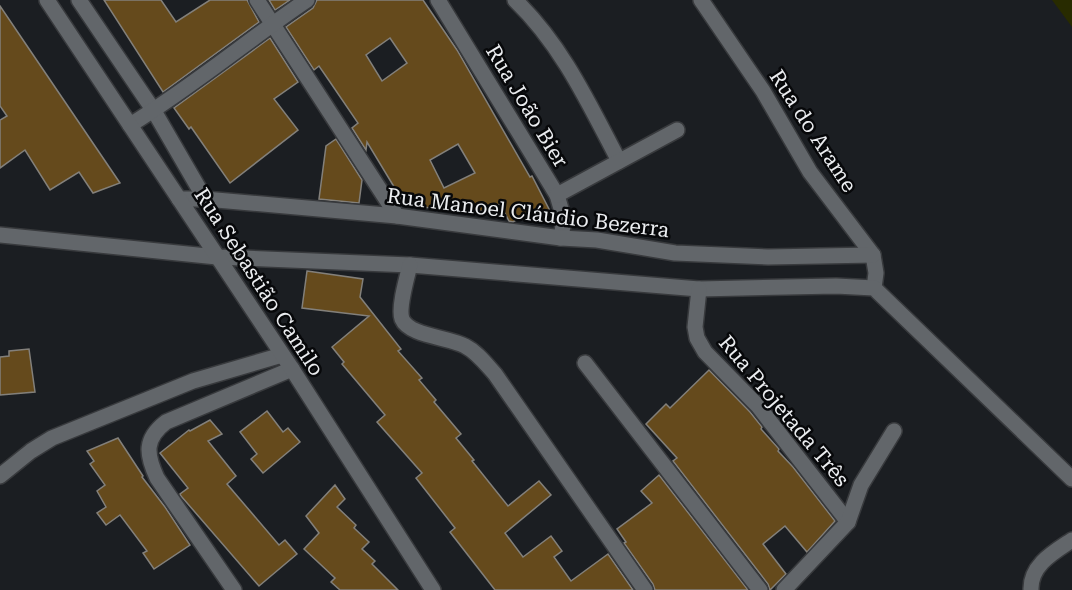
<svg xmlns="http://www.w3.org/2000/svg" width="1072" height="590" viewBox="0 0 1072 590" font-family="'Roboto Serif',serif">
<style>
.green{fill:#282b00}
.building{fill:#654a1c;stroke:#83807b;stroke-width:1.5;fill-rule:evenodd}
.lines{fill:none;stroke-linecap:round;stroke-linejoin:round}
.minor-casing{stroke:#383a3d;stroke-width:18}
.secondary-casing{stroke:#383a3d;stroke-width:18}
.minor{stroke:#62666a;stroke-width:15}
.secondary{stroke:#62666a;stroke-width:15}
.labels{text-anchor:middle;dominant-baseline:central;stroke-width:5;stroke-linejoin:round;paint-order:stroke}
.street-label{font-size:21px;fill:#ebedf0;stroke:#07080a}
</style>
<rect width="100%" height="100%" fill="#1b1e22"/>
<path class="green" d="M 1052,0 L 1072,0 L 1072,27 Z"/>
<g class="building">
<path d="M 104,0 L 161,0 L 176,22 L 210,0 L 247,0 L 259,22 L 163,92 Z"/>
<path d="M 269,0 L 290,0 L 275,10 Z"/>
<path d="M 317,0 L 423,0 L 457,50 L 530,177 L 532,176 L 550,211 L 535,219 L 531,211 L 513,222 L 509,221 L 500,204 L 476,213 L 405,205 L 367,142 L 366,150 L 352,128 L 358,123 L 330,82 L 319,66 L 314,70 L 286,27 L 313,8 ZM 390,38 L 407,63 L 382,81 L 366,55 ZM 458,144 L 475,173 L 444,188 L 430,160 Z"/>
<path d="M 0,6 L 21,37 L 120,183 L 93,193 L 79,172 L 50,190 L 25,150 L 0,168 L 0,120 L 7,116 L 0,106 Z"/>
<path d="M 270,38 L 298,82 L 274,99 L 298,130 L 230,183 L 191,127 L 189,129 L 174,108 Z"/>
<path d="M 336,139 L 362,180 L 359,203 L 319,199 L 326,146 Z"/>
<path d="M 307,271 L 363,279 L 360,297 L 401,349 L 398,351 L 422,378 L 419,380 L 436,400 L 434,402 L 461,434 L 456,438 L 474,460 L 472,461 L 508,506 L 539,481 L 551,495 L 505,533 L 523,557 L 551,536 L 562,551 L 554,557 L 571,581 L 608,554 L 633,590 L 495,590 L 450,532 L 455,528 L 416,478 L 422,473 L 377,422 L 385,415 L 342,364 L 344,362 L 332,347 L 369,316 L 302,308 Z"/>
<path d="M 29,349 L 35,392 L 0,395 L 0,357 L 9,356 L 9,351 Z"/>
<path d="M 709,370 L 750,412 L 762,427 L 761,429 L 779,449 L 778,451 L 793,467 L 835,521 L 807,552 L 785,526 L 763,544 L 786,574 L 770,590 L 768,584 L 673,461 L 677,458 L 646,424 L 666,404 L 670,408 Z"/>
<path d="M 267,411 L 283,432 L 288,428 L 300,442 L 263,473 L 251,459 L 257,454 L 240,432 Z"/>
<path d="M 210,420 L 222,434 L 208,441 L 236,476 L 227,484 L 279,545 L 285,540 L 297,554 L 259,586 L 181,496 L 180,494 L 188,488 L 160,453 L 189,430 L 190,431 Z"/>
<path d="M 118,438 L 143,476 L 142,477 L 165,507 L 190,545 L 154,569 L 143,553 L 147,551 L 120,515 L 106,525 L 97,513 L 106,507 L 97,491 L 105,485 L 90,464 L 94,461 L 87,451 Z"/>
<path d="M 659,475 L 748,590 L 655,590 L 653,584 L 624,543 L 626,542 L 617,529 L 652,503 L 641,491 Z"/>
<path d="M 335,485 L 345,499 L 337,507 L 356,525 L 354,528 L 369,542 L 362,549 L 375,561 L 372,564 L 398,590 L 340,590 L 331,582 L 335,578 L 304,549 L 319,533 L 306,516 Z"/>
</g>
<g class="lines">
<defs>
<g id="minor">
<path d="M 79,0 L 154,111 L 205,199"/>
<path d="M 257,0 L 397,216"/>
<path d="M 438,0 L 557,195 L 564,219 L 561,238"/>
<path d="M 515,0 C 562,45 589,104 619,161"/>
<path d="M 701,0 L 763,91 L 810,172 L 873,255 L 876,273 L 874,288"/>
<path d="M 130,125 C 192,87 248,40 307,0"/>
<path d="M 557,195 L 677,130"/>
<path d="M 179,199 L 205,199 L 397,216 L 561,238 L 597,240 L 675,253 L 768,257 L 873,255"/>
<path d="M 0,235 L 217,257 L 410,265 L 699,289 L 836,286 L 874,288 L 1072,479"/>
<path d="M 410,265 C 407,277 398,308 402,319 C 409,336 449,337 465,346 C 477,352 486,364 495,374 L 645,590"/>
<path d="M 699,289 L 695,327 L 697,338 L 705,352 L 758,406 L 848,522"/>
<path d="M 585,363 L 760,590"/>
<path d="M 0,476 L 31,451 L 52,438 L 193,381 L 282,355"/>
<path d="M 234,590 L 157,478 C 146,454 144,439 166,422 L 292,369"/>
<path d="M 784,590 L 848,522 L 861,485 L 894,431"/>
<path d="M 1031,590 C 1030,565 1054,552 1072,540"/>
</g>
<path id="secondary" d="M 47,0 L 292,369 L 433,590"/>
</defs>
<use href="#minor" class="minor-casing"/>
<use href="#secondary" class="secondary-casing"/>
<use href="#minor" class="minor"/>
<use href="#secondary" class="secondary"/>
</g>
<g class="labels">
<g class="street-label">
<text transform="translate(527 106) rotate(59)">Rua João Bier</text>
<text transform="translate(813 131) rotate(57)">Rua do Arame</text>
<text transform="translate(528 213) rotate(7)">Rua Manoel Cláudio Bezerra</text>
<text transform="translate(259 282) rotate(57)">Rua Sebastião Camilo</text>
<text transform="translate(784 411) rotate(50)">Rua Projetada Três</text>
</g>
</g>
</svg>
